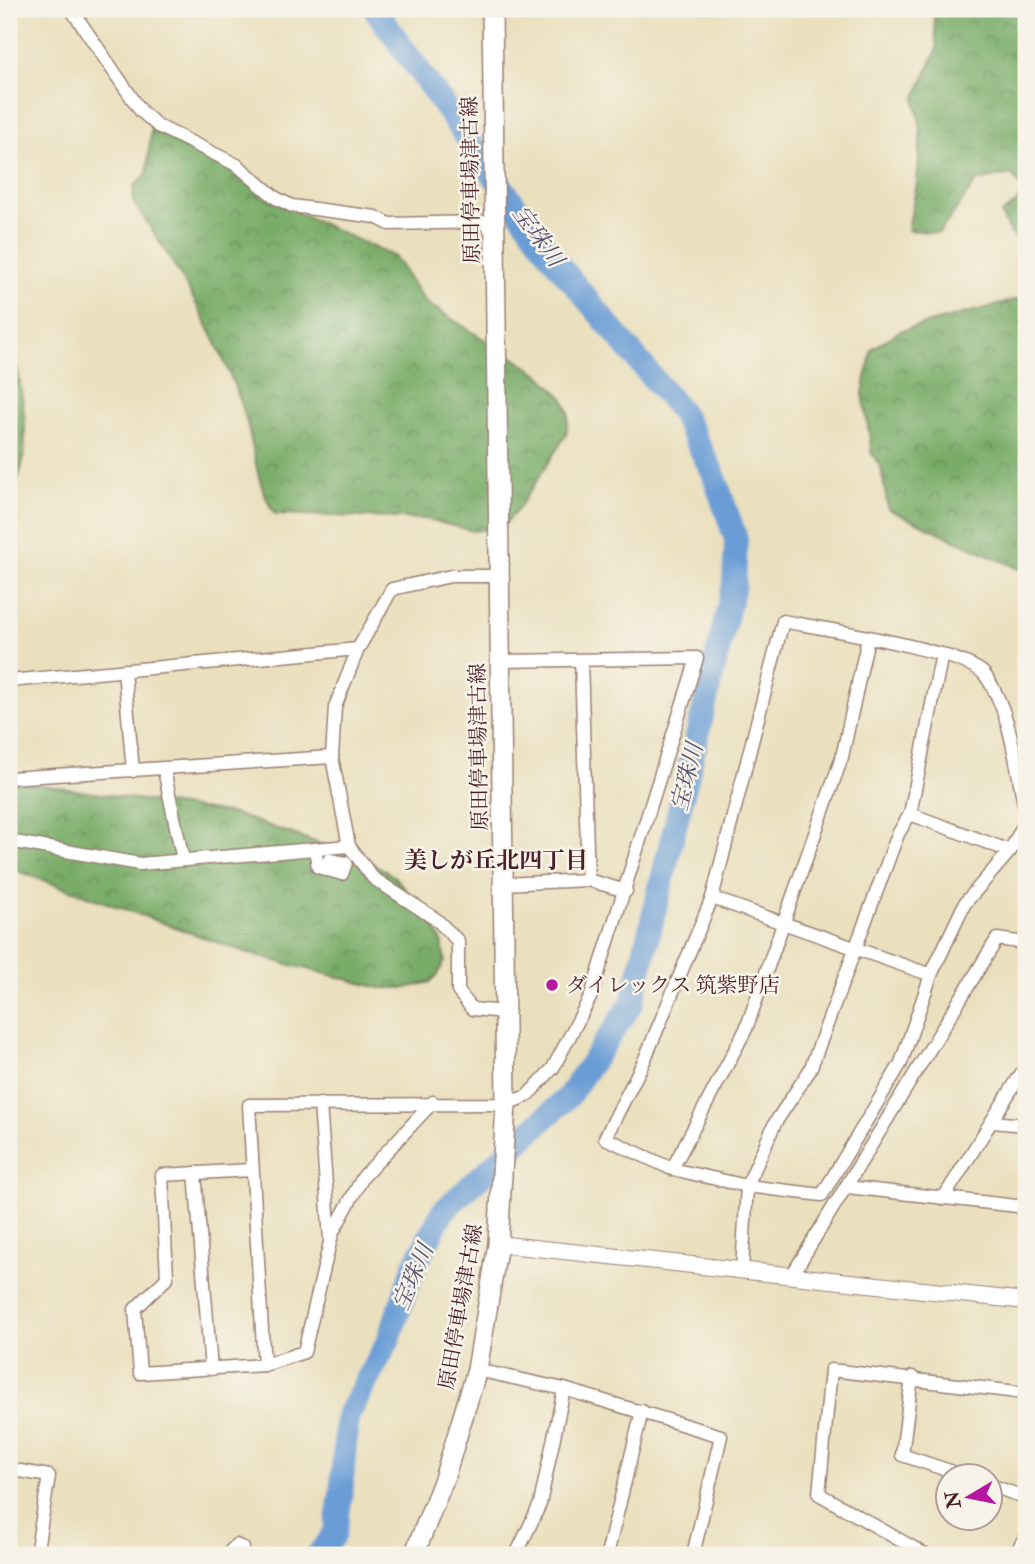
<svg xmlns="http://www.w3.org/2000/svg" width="1035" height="1564" viewBox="0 0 1035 1564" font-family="'IM FELL Double Pica','Noto Serif JP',serif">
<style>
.forest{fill:url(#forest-crowns);stroke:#61664a;stroke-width:2}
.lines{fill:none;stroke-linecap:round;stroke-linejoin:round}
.river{stroke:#6a9dd5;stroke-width:24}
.minor-casing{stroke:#9a8074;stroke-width:15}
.tertiary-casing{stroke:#9a8074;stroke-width:18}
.secondary-casing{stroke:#9a8074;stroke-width:22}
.minor{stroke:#fff;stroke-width:12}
.tertiary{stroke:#fff;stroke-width:16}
.secondary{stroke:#fff;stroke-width:19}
.poi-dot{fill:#b5179e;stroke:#f7f3e8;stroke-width:2.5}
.labels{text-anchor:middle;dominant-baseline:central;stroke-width:5;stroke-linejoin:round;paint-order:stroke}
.street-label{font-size:21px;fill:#4a1f2b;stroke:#f7f3e8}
.poi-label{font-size:21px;fill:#4a1f2b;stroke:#f7f3e8;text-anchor:start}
.water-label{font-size:23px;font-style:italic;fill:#57516f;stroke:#f7f3e8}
.neighbourhood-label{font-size:23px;font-weight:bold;fill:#4a1f2b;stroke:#f7f3e8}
</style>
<defs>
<pattern id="forest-crowns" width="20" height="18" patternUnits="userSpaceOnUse" patternTransform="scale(1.75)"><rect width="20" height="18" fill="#78ac68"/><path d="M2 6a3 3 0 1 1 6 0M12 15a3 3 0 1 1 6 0" fill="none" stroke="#648b56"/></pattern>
</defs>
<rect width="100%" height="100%" fill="#f7f3e8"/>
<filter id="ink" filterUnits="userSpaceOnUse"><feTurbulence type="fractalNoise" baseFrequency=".0143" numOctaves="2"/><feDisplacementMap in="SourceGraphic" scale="14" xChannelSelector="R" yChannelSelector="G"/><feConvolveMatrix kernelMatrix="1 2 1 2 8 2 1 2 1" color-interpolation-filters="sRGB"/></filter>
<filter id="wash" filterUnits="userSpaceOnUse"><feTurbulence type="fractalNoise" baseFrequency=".00686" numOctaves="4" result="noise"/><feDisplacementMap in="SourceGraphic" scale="28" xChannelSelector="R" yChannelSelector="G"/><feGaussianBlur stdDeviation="1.57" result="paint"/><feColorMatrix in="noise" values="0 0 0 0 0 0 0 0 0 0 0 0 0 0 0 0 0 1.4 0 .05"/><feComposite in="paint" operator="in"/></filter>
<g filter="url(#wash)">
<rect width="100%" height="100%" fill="#eae0be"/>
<g class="forest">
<path d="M 933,9 L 1026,9 L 1026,242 C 1011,240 1007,227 1001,214 L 1016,203 L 1024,190 L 1011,174 L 977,181 L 939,233 L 908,230 L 917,183 L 921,128 L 915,99 L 937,49 Z"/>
<path d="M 151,129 L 189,150 L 229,164 L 262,196 L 395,257 L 425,302 L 539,374 L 563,398 L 569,413 L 566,435 L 519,508 L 502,527 L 473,531 L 426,519 L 275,514 C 253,480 255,441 241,403 C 215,331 177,265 133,202 L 134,186 L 147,174 Z"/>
<path d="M 1026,297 L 1026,572 L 888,509 L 881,467 L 872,454 L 863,393 L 872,349 L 900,331 Z"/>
<path d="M 9,328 C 18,375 40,454 9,495 Z"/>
<path d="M 9,780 L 234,814 L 365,859 L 395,877 L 430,918 L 441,940 L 445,960 L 438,975 L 430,982 L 406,988 L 380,988 L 250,954 L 9,868 Z"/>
</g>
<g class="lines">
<path class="river" d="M 318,1555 L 335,1533 L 341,1495 L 347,1417 L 388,1341 L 414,1267 L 443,1211 L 568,1097 L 632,1003 L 734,585 L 736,539 L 713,473 L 682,413 L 552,257 L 375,9"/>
</g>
</g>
<g filter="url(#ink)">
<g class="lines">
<defs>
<g id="minor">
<path d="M 71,9 L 141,111 L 158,126 L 237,165 L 276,198 L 292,206 L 376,217 L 389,224 L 483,222 L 495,233"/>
<path d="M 500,576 L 451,576 L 392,589 L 358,649 L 335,707 L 332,757 L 349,846 L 373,878 L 437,920 L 458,941 L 458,991 L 472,1009 L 505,1012"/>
<path d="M 581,661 L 588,880"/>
<path d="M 124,670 L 133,771"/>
<path d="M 9,681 L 358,649"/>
<path d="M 164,770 L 183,860"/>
<path d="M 9,778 L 332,757"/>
<path d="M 1026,813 C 1016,769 1012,712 985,675 C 968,651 818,628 783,621 L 712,898 L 644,1061 L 605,1138 L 672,1169 L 747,1186 L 822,1195 L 901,1063 L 931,975 L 965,903 L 1010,851 L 1026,820"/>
<path d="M 910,814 L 942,654"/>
<path d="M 9,841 L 140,864 L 349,846"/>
<path d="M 315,849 L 318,867 L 342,874 L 346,863 L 329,860 L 326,870"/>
<path d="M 503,884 L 588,880 L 626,891"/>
<path d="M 712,898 L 931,975"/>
<path d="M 320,1104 L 330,1239"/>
<path d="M 992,1122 L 1026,1125"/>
<path d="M 672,1169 L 746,1029 L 842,757 L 868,638"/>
<path d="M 252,1170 L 162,1175 L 167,1278 L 135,1309 L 140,1373 L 264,1365 L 304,1352 L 332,1234 L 363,1177 L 433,1102"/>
<path d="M 195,1173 L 211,1369"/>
<path d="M 847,1187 L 1026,1207"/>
<path d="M 943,1199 L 1026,1066"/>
<path d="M 742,1270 L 747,1186 L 775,1123 L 810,1070 L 898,834 L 910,814 L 1010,851"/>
<path d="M 792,1275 L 997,939 L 1026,943"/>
<path d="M 264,1365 L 249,1105 L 506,1104 L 527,1096 L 553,1068 L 591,996 L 697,658 L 500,661"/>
<path d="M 477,1370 L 564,1389 L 721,1436 L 693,1555"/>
<path d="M 912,1377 L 902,1455 L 965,1476"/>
<path d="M 9,1469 L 49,1476 L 36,1555"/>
<path d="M 990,1485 L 1026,1498"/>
<path d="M 9,1553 L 20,1555"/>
<path d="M 227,1555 L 236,1545 L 243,1548"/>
<path d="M 516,1555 L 540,1504 L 564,1389"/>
<path d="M 607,1555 L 642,1411"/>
<path d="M 926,1555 L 819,1494 L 831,1370 L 1026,1393"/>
<path d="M 1015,1555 L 1026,1535"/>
</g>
<path id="tertiary" d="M 498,1244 L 1026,1301"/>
<path id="secondary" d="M 414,1555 L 444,1479 L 477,1370 L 498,1244 L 506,1104 L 492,9"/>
</defs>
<use href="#minor" class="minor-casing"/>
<use href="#tertiary" class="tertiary-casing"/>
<use href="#secondary" class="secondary-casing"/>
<use href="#minor" class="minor"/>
<use href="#tertiary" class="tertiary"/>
<use href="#secondary" class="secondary"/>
</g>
</g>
<circle class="poi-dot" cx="552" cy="985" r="7"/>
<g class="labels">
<g class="street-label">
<text transform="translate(471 180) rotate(-91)">原田停車場津古線</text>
<text transform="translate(479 747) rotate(-91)">原田停車場津古線</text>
<text transform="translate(461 1307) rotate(-80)">原田停車場津古線</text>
</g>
<g class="poi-label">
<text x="566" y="985">ダイレックス 筑紫野店</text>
</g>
<g class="water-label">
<text transform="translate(538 236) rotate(54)">宝珠川</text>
<text transform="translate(687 777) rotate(-76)">宝珠川</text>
<text transform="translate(413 1277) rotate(-67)">宝珠川</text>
</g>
<g class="neighbourhood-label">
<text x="496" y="860">美しが丘北四丁目</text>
</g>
</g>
<rect width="1035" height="1564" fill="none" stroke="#f7f3e8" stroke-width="35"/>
<g transform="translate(969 1497) rotate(260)"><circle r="33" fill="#f7f3e8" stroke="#b29e9c" stroke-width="2"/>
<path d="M0-5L12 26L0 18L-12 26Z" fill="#b5179e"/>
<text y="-10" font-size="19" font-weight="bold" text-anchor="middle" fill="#4a1f2b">N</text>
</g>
</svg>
